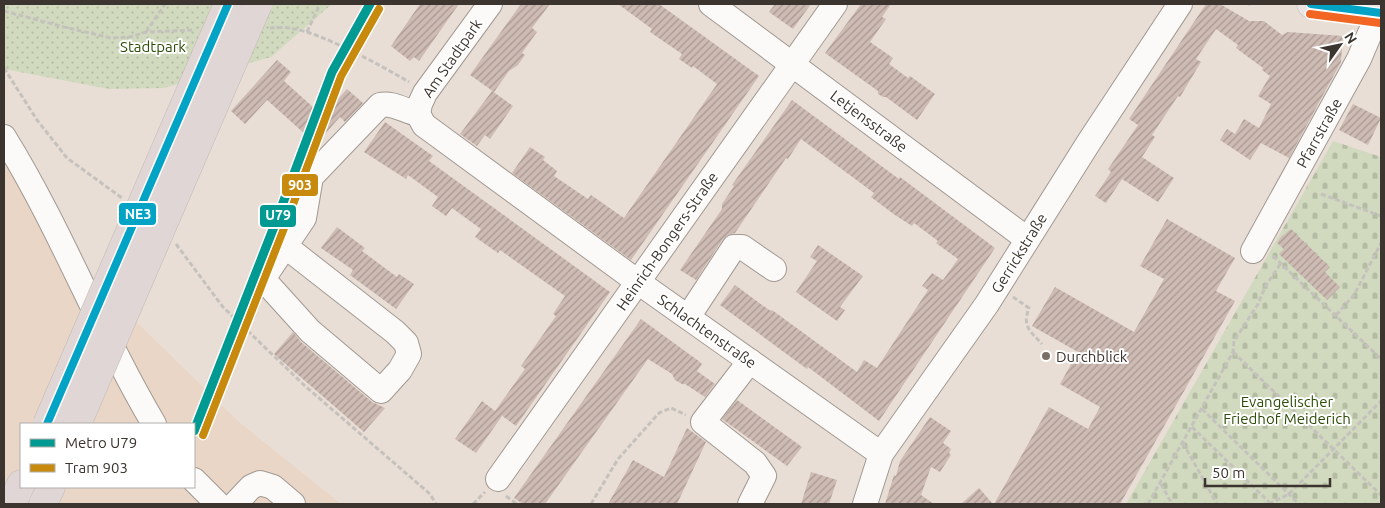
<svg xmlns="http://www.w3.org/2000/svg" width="1385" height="508" viewBox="0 0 1385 508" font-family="Ubuntu,sans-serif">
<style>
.built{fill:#e9d6c6;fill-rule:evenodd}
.cemetery{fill:url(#cemetery-stones)}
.park{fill:url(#park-dots)}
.building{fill:url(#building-hatch)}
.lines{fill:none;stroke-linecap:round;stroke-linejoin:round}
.minor-casing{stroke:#a19992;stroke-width:26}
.major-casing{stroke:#c1bbb7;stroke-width:29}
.highway-casing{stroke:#c1bbb7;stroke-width:29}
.path{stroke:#c5c2be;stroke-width:3;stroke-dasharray:5 2.5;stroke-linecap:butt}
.minor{stroke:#fcfaf9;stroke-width:24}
.major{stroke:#ece4e3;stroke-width:28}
.highway{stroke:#e0d6d5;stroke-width:28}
.highway-bridge-casing{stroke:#c1bbb7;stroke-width:29;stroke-linecap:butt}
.highway-bridge{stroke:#e0d6d5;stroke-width:28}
.bus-1-casing{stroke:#fff;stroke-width:11}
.bus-2-casing{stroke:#fff;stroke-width:11}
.bus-1{stroke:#03a3c6;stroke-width:8}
.bus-2{stroke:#f26522;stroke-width:8}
.tram-1-casing{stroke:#fff;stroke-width:11}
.tram-1{stroke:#c88a0c;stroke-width:8}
.metro-1-casing{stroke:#fff;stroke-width:12}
.metro-1{stroke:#009a93;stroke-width:9}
.poi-dot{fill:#797068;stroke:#fff;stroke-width:2}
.labels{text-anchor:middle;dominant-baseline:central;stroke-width:4;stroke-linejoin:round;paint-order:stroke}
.park-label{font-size:15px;fill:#2e4d09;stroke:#fff}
.street-label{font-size:15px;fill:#3c342e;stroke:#fff}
.poi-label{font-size:15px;fill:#3c342e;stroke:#fff;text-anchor:start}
.line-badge{stroke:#fff;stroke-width:2}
.badge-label{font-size:14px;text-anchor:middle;font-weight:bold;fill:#fff}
</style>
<defs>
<pattern id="cemetery-stones" width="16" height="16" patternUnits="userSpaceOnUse" patternTransform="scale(1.25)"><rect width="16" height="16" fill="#d1dabe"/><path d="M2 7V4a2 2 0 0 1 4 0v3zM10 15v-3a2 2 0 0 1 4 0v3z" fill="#b4bca4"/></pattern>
<pattern id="park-dots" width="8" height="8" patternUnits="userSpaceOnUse" patternTransform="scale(1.25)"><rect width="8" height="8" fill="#d1dabe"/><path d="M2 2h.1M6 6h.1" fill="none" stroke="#b4bca4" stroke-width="1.8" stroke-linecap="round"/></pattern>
<pattern id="building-hatch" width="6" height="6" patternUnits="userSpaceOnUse" patternTransform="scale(1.25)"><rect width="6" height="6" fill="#cebbb3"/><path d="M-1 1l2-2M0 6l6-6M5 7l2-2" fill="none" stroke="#a89992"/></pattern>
</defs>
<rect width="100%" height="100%" fill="#e9ded5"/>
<path class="built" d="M 4,126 L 79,266 L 239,422 L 341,504 L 4,504 ZM 21,424 L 194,424 L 194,487 L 21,487 Z"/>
<path class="cemetery" d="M 1333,141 L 1381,157 L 1381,504 L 1126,504 Z"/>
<path class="park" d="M 4,4 L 332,4 L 271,57 L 164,88 L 109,89 L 4,69 Z"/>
<g class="building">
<path d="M 420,4 L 459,4 L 419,61 L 414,57 L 410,61 L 391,46 Z"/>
<path d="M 521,4 L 550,4 L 532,28 L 537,32 L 522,53 L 525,55 L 518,65 L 509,71 L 494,92 L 470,75 Z"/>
<path d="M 618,4 L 659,4 L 759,76 L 631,260 L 512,173 L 530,147 L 545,157 L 543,160 L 557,171 L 554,176 L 588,199 L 591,195 L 624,218 L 717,84 L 693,66 L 692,68 L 679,59 L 682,54 L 650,32 L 652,29 Z"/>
<path d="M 775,4 L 811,4 L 793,29 L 769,12 Z"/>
<path d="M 861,4 L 891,4 L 882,17 L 886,19 L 870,42 L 893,58 L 889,64 L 908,78 L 910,76 L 935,94 L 917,120 L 886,97 L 883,97 L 878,94 L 878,91 L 825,53 Z"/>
<path d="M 1206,4 L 1220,4 L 1249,21 L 1264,21 L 1282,35 L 1288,32 L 1343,36 L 1341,62 L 1289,158 L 1261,143 L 1250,160 L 1220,140 L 1227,129 L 1235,134 L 1244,119 L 1259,128 L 1271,104 L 1258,96 L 1270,76 L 1262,70 L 1263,68 L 1236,48 L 1238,45 L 1216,29 L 1196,59 L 1201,62 L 1180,97 L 1178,96 L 1152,135 L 1155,137 L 1142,157 L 1174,178 L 1158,202 L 1122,179 L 1106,203 L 1095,196 L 1111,172 L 1108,169 L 1138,125 L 1129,119 Z"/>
<path d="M 277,60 L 291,72 L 284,81 L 323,116 L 347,89 L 363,103 L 345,122 L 340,117 L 316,144 L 267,100 L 245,124 L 231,111 Z"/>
<path d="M 492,91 L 513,106 L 490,139 L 485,135 L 477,146 L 460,134 Z"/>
<path d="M 792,100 L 899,179 L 900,177 L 995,248 L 879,421 L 808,367 L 807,369 L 720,305 L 735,285 L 762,305 L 771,311 L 772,310 L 857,372 L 864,360 L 877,368 L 928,290 L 922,286 L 932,273 L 943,280 L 958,259 L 936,243 L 938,241 L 914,223 L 912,226 L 895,215 L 871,197 L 874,193 L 801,139 L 788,159 L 786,158 L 735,233 L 728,235 L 723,239 L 696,280 L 680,270 L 722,209 L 722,204 L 734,186 L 732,185 Z"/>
<path d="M 1353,104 L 1381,118 L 1368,145 L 1339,130 Z"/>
<path d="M 385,122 L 433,156 L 429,161 L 610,292 L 516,426 L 501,415 L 502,416 L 476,453 L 455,439 L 482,401 L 495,411 L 525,369 L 521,366 L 556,316 L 553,314 L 565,296 L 500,250 L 498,253 L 475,237 L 481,229 L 452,208 L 446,216 L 432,206 L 438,197 L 408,175 L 406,179 L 364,152 Z"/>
<path d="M 1167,219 L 1235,258 L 1216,291 L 1235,301 L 1120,504 L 994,504 L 1049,407 L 1088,429 L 1100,407 L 1060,384 L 1078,352 L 1032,326 L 1055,287 L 1134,332 L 1164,279 L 1140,266 Z"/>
<path d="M 337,227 L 365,248 L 362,251 L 397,277 L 399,274 L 414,284 L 396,309 L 350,275 L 353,270 L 321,248 Z"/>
<path d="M 1291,229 L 1330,267 L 1325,272 L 1340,287 L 1327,300 L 1279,254 L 1284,249 L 1277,243 L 1281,237 Z"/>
<path d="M 818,245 L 863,276 L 840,307 L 845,310 L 837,321 L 796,292 L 817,261 L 810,257 Z"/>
<path d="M 641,319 L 700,362 L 702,364 L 697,371 L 715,384 L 705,397 L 685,384 L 682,384 L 675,380 L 672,374 L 648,359 L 545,504 L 523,504 L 514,498 Z"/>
<path d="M 293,332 L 301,342 L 372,402 L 385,408 L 364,432 L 274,354 Z"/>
<path d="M 737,400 L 802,447 L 787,466 L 722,419 Z"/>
<path d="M 930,417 L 951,431 L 943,443 L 951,449 L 949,453 L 951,455 L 940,472 L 931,467 L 921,495 L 934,504 L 885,504 L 894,475 L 896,476 L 900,461 Z"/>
<path d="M 687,428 L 706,442 L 677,504 L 608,504 L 633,460 L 664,477 Z"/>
<path d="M 811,472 L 837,480 L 829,504 L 801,504 Z"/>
<path d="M 979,488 L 993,504 L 961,504 Z"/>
</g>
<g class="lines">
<defs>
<g id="minor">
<path d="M 711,4 L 1027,239"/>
<path d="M 418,114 L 424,125 L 638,282 L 881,454"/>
<path d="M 418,114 L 420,104 L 425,93 L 490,4"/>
<path d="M 4,137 C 61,229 99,331 154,424"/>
<path d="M 285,246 L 395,332 L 406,343 L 409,354 L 400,370 L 381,391 L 310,331 L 263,279 L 304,218 L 311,177 L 380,105 C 392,102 405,111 418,114"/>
<path d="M 1253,251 L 1359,59 L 1373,26 L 1375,12"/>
<path d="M 688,317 L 734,247 L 742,247 L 774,269"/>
<path d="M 750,361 L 703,422 L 755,463 L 764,476 L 750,504"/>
<path d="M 498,479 L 835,4"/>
<path d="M 194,480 L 218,504"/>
<path d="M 235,504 L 251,487 L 260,483 L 273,487 L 293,504"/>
<path d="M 865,504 L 881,454 L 987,304 L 1089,142 L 1180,4"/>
</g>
<path id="major" d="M 1311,4 L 1381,13"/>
<g id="highway">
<path d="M 12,504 L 21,484"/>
<path d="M 43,504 L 51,487"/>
</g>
</defs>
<use href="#minor" class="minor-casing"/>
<use href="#major" class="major-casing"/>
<use href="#highway" class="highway-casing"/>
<g class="path">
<path d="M 1248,5 L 1249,4"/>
<path d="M 4,11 L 64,27 L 111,38 L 130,37 L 146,32 L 194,30"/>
<path d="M 270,28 C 276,28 283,27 289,28 C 319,31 382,66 409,82"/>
<path d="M 146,32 L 165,4"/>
<path d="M 307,32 L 320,4"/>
<path d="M 4,68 L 37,120 L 67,158 L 122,198"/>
<path d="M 1321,194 L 1381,216"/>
<path d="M 176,244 L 223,307 L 305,386 L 430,494 L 436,504"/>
<path d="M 1273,256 L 1381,359"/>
<path d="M 1013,297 L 1029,308 C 1022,326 1030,331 1042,344"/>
<path d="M 1336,315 L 1354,295 L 1381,243"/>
<path d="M 1233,352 L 1381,495"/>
<path d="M 1202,409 L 1299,504"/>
<path d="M 1192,427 L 1270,503"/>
<path d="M 1183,443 L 1217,504"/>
<path d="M 1161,484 L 1172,504"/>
<path d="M 506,496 L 517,504"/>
<path d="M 473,504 L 485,492"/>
<path d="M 591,504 L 618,459 L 659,413 L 671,408 L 686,415"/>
<path d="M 1148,504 L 1233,352 L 1234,341 L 1258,304 L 1265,287 L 1281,263"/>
<path d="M 1269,504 L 1289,494 L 1381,401"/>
</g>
<use href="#minor" class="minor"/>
<use href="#major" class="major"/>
<use href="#highway" class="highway"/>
<defs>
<g id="highway-bridge">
<path d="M 47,424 L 228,4"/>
<path d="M 77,424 L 258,4"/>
</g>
</defs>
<use href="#highway-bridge" class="highway-bridge-casing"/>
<use href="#highway-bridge" class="highway-bridge"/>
<defs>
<g id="bus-1">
<path d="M 1311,4 L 1381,13"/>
<path d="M 47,424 L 228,4"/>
</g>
<path id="bus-2" d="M 1310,14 L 1380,23"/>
</defs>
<use href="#bus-1" class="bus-1-casing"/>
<use href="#bus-2" class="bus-2-casing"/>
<use href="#bus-1" class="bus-1"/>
<use href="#bus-2" class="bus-2"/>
<defs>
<path id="tram-1" d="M 203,435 L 286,223 L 341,76 L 379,9"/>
</defs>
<use href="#tram-1" class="tram-1-casing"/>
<use href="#tram-1" class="tram-1"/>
<defs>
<path id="metro-1" d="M 194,431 L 277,219 L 332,72 L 370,4"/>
</defs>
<use href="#metro-1" class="metro-1-casing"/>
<use href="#metro-1" class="metro-1"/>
</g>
<circle class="poi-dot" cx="1046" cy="356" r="5"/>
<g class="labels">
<g class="park-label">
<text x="153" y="46">Stadtpark</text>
<text x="1287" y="401">Evangelischer<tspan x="1287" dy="17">Friedhof Meiderich</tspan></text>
</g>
<g class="street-label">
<text transform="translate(452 58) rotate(-55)">Am Stadtpark</text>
<text transform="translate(869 121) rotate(37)">Letjensstraße</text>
<text transform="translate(1319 133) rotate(-61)">Pfarrstraße</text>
<text transform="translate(667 241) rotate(-55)">Heinrich-Bongers-Straße</text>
<text transform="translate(1019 253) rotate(-58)">Gerrickstraße</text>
<text transform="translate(707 331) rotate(35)">Schlachtenstraße</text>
</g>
<g class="poi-label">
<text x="1056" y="356">Durchblick</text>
</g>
</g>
<g class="line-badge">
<rect x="281" y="173" width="38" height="24" rx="5" fill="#c88a0c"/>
<rect x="118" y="202" width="39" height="24" rx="5" fill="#03a3c6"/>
<rect x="259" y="204" width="38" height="24" rx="5" fill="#009a93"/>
</g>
<g class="badge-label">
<text x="300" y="190">903</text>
<text x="138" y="219">NE3</text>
<text x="278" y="220">U79</text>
</g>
<rect width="1385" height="508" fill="none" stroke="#3c342e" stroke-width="10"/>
<rect x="20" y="423" width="175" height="65" fill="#ffffff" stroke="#b1aeab"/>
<rect x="30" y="439" width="25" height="8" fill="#009a93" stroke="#b1aeab"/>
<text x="65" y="448" font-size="15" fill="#3c342e">Metro U79</text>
<rect x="30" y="464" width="25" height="8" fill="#c88a0c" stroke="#b1aeab"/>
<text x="65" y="473" font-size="15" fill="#3c342e">Tram 903</text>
<g transform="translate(1340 45) rotate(57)" stroke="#ffffff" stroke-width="4" paint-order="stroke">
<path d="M0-4L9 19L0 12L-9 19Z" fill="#3c342e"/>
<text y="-8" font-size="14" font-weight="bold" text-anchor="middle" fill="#3c342e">N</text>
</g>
<path d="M1205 478v8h125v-8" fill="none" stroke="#3c342e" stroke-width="2.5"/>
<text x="1212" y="478" font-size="15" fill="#3c342e" stroke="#ffffff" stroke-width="4" paint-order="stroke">50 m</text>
</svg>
